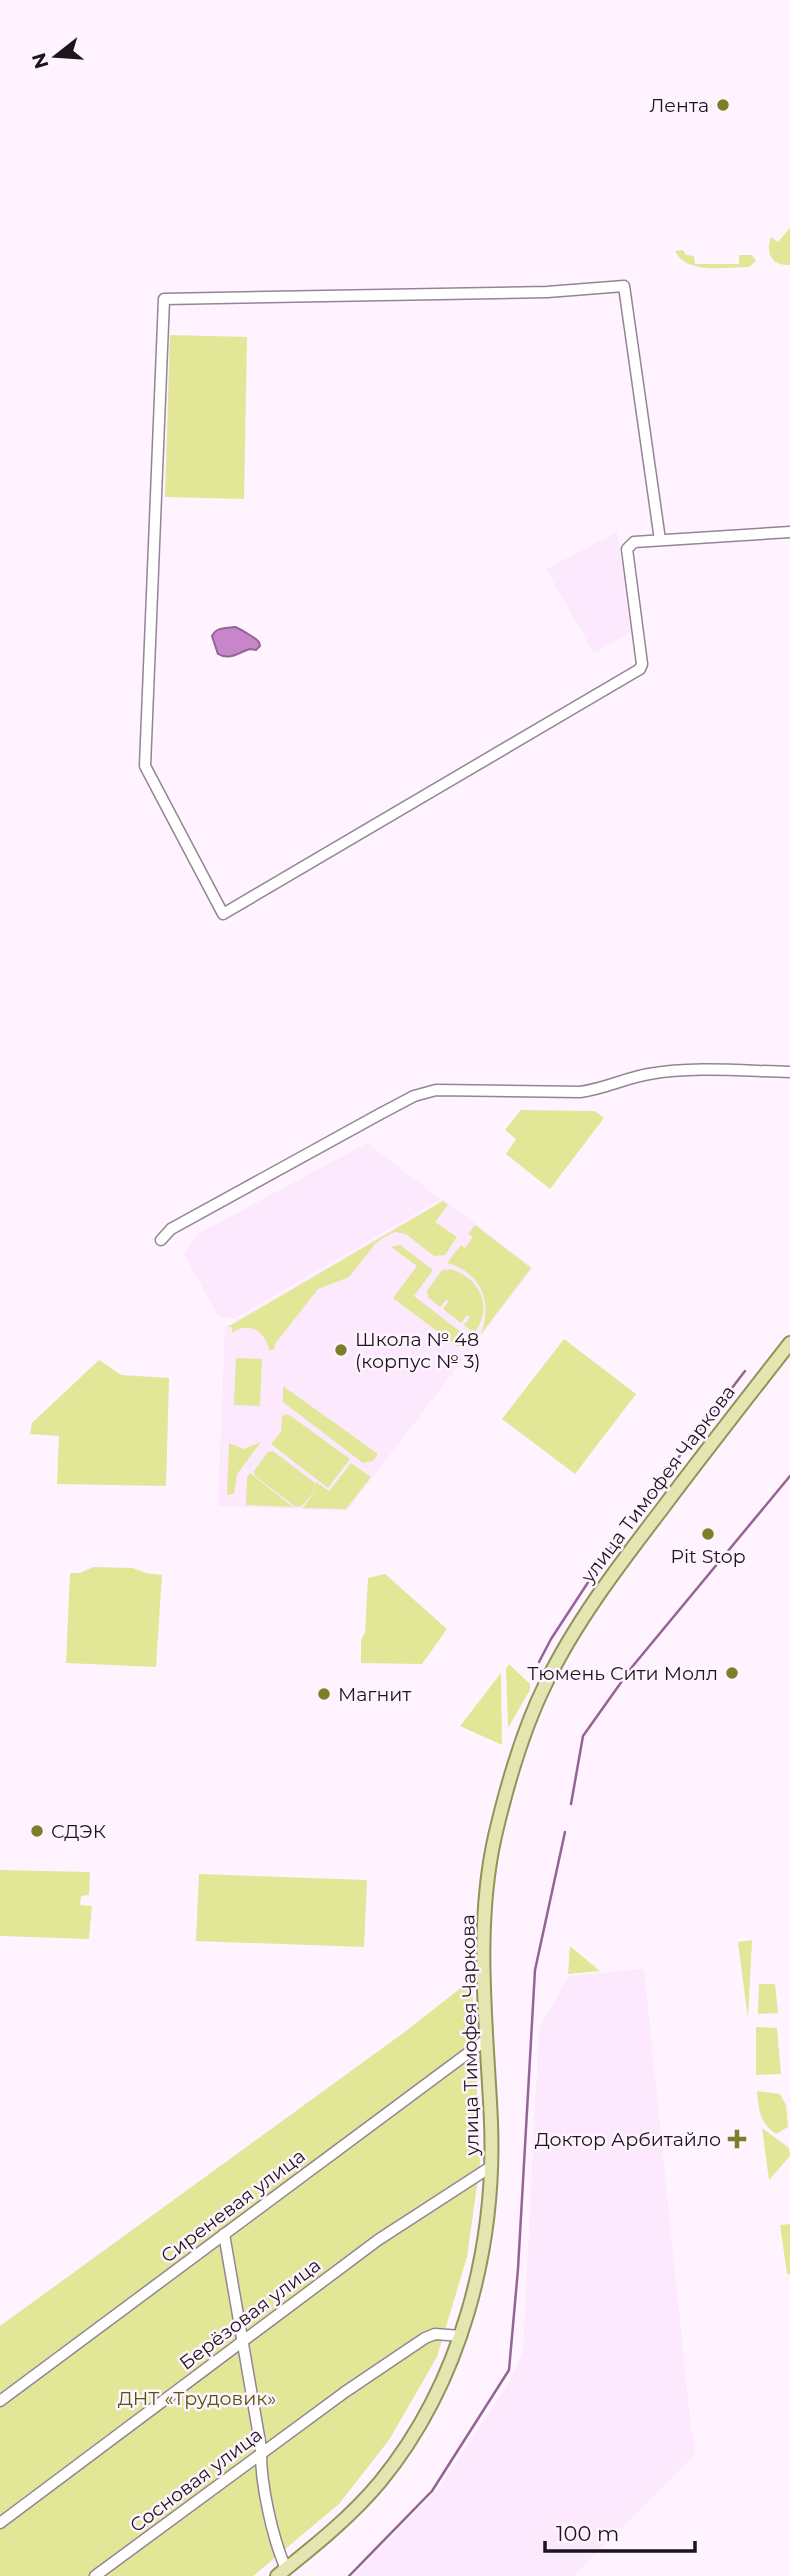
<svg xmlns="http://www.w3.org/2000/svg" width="790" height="2576" viewBox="0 0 790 2576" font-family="Montserrat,sans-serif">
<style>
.built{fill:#fce9fd}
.green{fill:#e1e797}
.water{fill:#c786ca;stroke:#946496;stroke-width:2}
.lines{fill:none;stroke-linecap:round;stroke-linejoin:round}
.stream{stroke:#946496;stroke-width:2.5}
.minor-casing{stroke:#948495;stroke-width:13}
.major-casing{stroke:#92935a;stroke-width:16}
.minor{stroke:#fff;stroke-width:10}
.major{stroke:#e3e6b0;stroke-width:12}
.poi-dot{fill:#7b7f28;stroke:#fff3ff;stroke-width:2.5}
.labels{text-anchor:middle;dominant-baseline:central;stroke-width:5;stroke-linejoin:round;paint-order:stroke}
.poi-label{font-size:19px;fill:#1c161c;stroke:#fff3ff;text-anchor:end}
.street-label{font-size:19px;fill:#1c161c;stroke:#fff3ff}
.park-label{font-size:19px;fill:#54570e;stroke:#fff3ff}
</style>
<rect width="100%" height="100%" fill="#fff3ff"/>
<g class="built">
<path d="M 617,532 L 631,632 L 594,653 L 546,569 Z"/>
<path d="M 367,1143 L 441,1199 L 234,1319 L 218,1316 L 184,1254 L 198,1234 Z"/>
<path d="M 444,1199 L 533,1268 L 347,1511 L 218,1506 L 225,1327 Z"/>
<path d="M 644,1969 L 691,2428 L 696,2453 L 574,2576 L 353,2576 L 437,2490 L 510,2381 L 523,2350 L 539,2028 L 569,1976 Z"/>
</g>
<g class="green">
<path d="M 790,228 L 790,265 C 772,266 765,254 771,237 L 778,242 Z"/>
<path d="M 683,250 L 686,255 L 694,256 L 695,264 L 739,264 L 739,255 L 752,255 L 756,261 L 749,267 C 725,267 687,275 675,251 Z"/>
<path d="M 170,335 L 247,337 L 244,499 L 165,497 Z"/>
<path d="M 521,1110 L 595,1111 L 604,1118 L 550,1189 L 506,1154 L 516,1139 L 505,1130 Z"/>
<path d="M 443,1201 L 448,1205 L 435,1222 L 457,1237 L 445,1255 L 434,1256 L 406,1234 L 395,1232 L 383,1238 L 376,1243 L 349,1277 L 318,1289 L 275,1344 L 274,1350 L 269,1350 C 266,1331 248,1321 232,1333 L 232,1327 L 228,1327 Z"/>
<path d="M 475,1225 L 531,1268 L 481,1334 C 493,1302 481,1272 447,1263 L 461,1245 L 465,1248 L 473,1237 L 468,1234 Z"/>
<path d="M 400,1245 L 433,1270 L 414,1296 L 462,1333 L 463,1341 L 458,1347 L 393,1298 L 417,1266 L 391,1247 Z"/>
<path d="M 450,1269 C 479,1277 495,1307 474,1333 L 464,1325 L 470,1317 L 467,1315 L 461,1323 L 443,1309 L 449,1301 L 446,1300 L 440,1307 L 428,1297 L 427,1291 L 442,1270 Z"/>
<path d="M 564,1339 L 636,1394 L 575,1474 L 502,1419 Z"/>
<path d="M 236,1358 L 262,1359 L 260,1406 L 234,1405 Z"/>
<path d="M 99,1360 L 121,1375 L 169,1378 L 166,1486 L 57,1484 L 59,1436 L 30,1434 L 32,1423 Z"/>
<path d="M 283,1386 L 378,1454 L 373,1461 L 363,1463 L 283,1402 Z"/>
<path d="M 288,1414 L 350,1459 L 328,1488 L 271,1444 L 281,1432 L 282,1416 Z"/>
<path d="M 261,1442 L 237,1474 L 234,1494 L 227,1495 L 229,1443 L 244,1449 Z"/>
<path d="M 273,1451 L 315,1483 L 316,1487 L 316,1482 L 329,1491 L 351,1463 L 371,1477 L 346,1509 L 303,1508 L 317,1488 L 302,1506 L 296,1507 L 255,1476 L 254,1471 L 268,1452 Z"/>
<path d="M 250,1473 L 293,1507 L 246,1505 L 247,1477 Z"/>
<path d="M 93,1567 L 133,1568 L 146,1573 L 162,1575 L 156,1667 L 66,1663 L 70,1573 L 80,1573 Z"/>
<path d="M 385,1574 L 447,1629 L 422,1664 L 361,1663 L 361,1640 L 365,1632 L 368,1578 Z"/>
<path d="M 509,1664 L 530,1684 L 530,1690 L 508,1728 L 506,1669 Z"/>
<path d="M 501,1673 L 502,1745 L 460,1726 Z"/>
<path d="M 0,1870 L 90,1872 L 89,1895 L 81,1896 L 80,1905 L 92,1906 L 89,1939 L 0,1936 Z"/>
<path d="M 199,1874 L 367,1880 L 364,1947 L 196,1941 Z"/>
<path d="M 752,1940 L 748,2019 L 738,1942 Z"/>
<path d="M 570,1946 L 600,1971 L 568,1974 Z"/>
<path d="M 472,1979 L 480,2164 L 467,2257 L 437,2357 L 389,2440 L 339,2504 L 253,2576 L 0,2576 L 0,2326 L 406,2031 Z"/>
<path d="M 759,1984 L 775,1984 L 778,2013 L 758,2014 Z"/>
<path d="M 756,2027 L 777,2028 L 781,2074 L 756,2075 Z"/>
<path d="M 757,2091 L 780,2094 L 786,2105 L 788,2127 L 776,2134 C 759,2123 759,2109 757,2091 Z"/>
<path d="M 762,2128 L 789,2148 L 790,2156 L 769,2180 Z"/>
<path d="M 790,2224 L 790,2274 L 787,2274 L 780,2225 Z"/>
</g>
<path class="water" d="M 235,627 C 240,629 256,638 259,642 L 260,646 L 256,650 L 250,649 C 239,652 230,661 218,654 L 212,636 C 216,627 226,628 235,627 Z"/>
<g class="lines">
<g class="stream">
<path d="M 635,1514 L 745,1371"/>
<path d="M 539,1662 L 551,1639 L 619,1535"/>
<path d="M 571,1804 L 583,1736 L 632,1667 L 790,1476"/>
<path d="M 349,2576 L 432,2491 L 509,2370 L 518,2269 L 535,1970 L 565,1832"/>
</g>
<defs>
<g id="minor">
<path d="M 660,540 L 624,286 L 547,292 L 164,299 L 145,766 L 223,914 L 640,669 L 642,664 L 627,549 L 634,542 L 790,532"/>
<path d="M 161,1240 L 171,1229 L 380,1114 L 414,1096 L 436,1090 L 580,1092 C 604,1089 625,1078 649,1074 C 694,1066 744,1071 790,1072"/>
<path d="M 224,2234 L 261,2448 C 260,2482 272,2537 286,2569"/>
<path d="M 0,2401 L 487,2039"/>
<path d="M 0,2523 L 378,2240 L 492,2166"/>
<path d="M 95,2576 L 345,2392 L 425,2338 L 435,2334 L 461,2336"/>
</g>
<path id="major" d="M 277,2576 C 313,2547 350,2518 380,2482 C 461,2383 496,2249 491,2122 C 487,2029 474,1929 495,1836 C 506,1789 524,1727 546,1683 C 576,1621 620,1564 662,1509 C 704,1453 747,1398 790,1343"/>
</defs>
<use href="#minor" class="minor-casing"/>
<use href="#major" class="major-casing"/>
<use href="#minor" class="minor"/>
<use href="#major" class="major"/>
</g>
<g class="poi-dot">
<circle cx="723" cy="105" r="7"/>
<circle cx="341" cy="1350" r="7"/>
<circle cx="708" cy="1534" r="7"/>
<circle cx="732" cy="1673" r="7"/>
<circle cx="324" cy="1694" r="7"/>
<circle cx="37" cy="1831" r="7"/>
<path d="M733.5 2128.5h7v7h7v7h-7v7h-7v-7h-7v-7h7z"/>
</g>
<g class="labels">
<g class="poi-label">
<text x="709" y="105">Лента</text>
<text x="355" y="1339" text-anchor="start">Школа № 48<tspan x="355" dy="22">(корпус № 3)</tspan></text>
<text x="708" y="1556" text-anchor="middle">Pit Stop</text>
<text x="718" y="1673">Тюмень Сити Молл</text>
<text x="338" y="1694" text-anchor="start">Магнит</text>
<text x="51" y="1831" text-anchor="start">СДЭК</text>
<text x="721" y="2139">Доктор Арбитайло</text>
</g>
<g class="street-label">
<text transform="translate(658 1484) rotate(-53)">улица Тимофея Чаркова</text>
<text transform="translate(470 2035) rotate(-91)">улица Тимофея Чаркова</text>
<text transform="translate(233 2206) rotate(-37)">Сиреневая улица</text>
<text transform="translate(250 2314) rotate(-37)">Берёзовая улица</text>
<text transform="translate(196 2480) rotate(-37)">Сосновая улица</text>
</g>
<g class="park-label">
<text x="197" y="2398">ДНТ «Трудовик»</text>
</g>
</g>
<g transform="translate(56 56) rotate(253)" stroke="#fff3ff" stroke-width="5" paint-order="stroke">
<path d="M0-5L12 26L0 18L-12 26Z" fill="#1c161c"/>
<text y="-10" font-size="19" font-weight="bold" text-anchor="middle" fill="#1c161c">N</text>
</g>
<path d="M545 2541v10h150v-10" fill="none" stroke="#1c161c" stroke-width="3.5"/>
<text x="556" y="2541" font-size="21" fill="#1c161c" stroke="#fff3ff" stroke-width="5" paint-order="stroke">100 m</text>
</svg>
